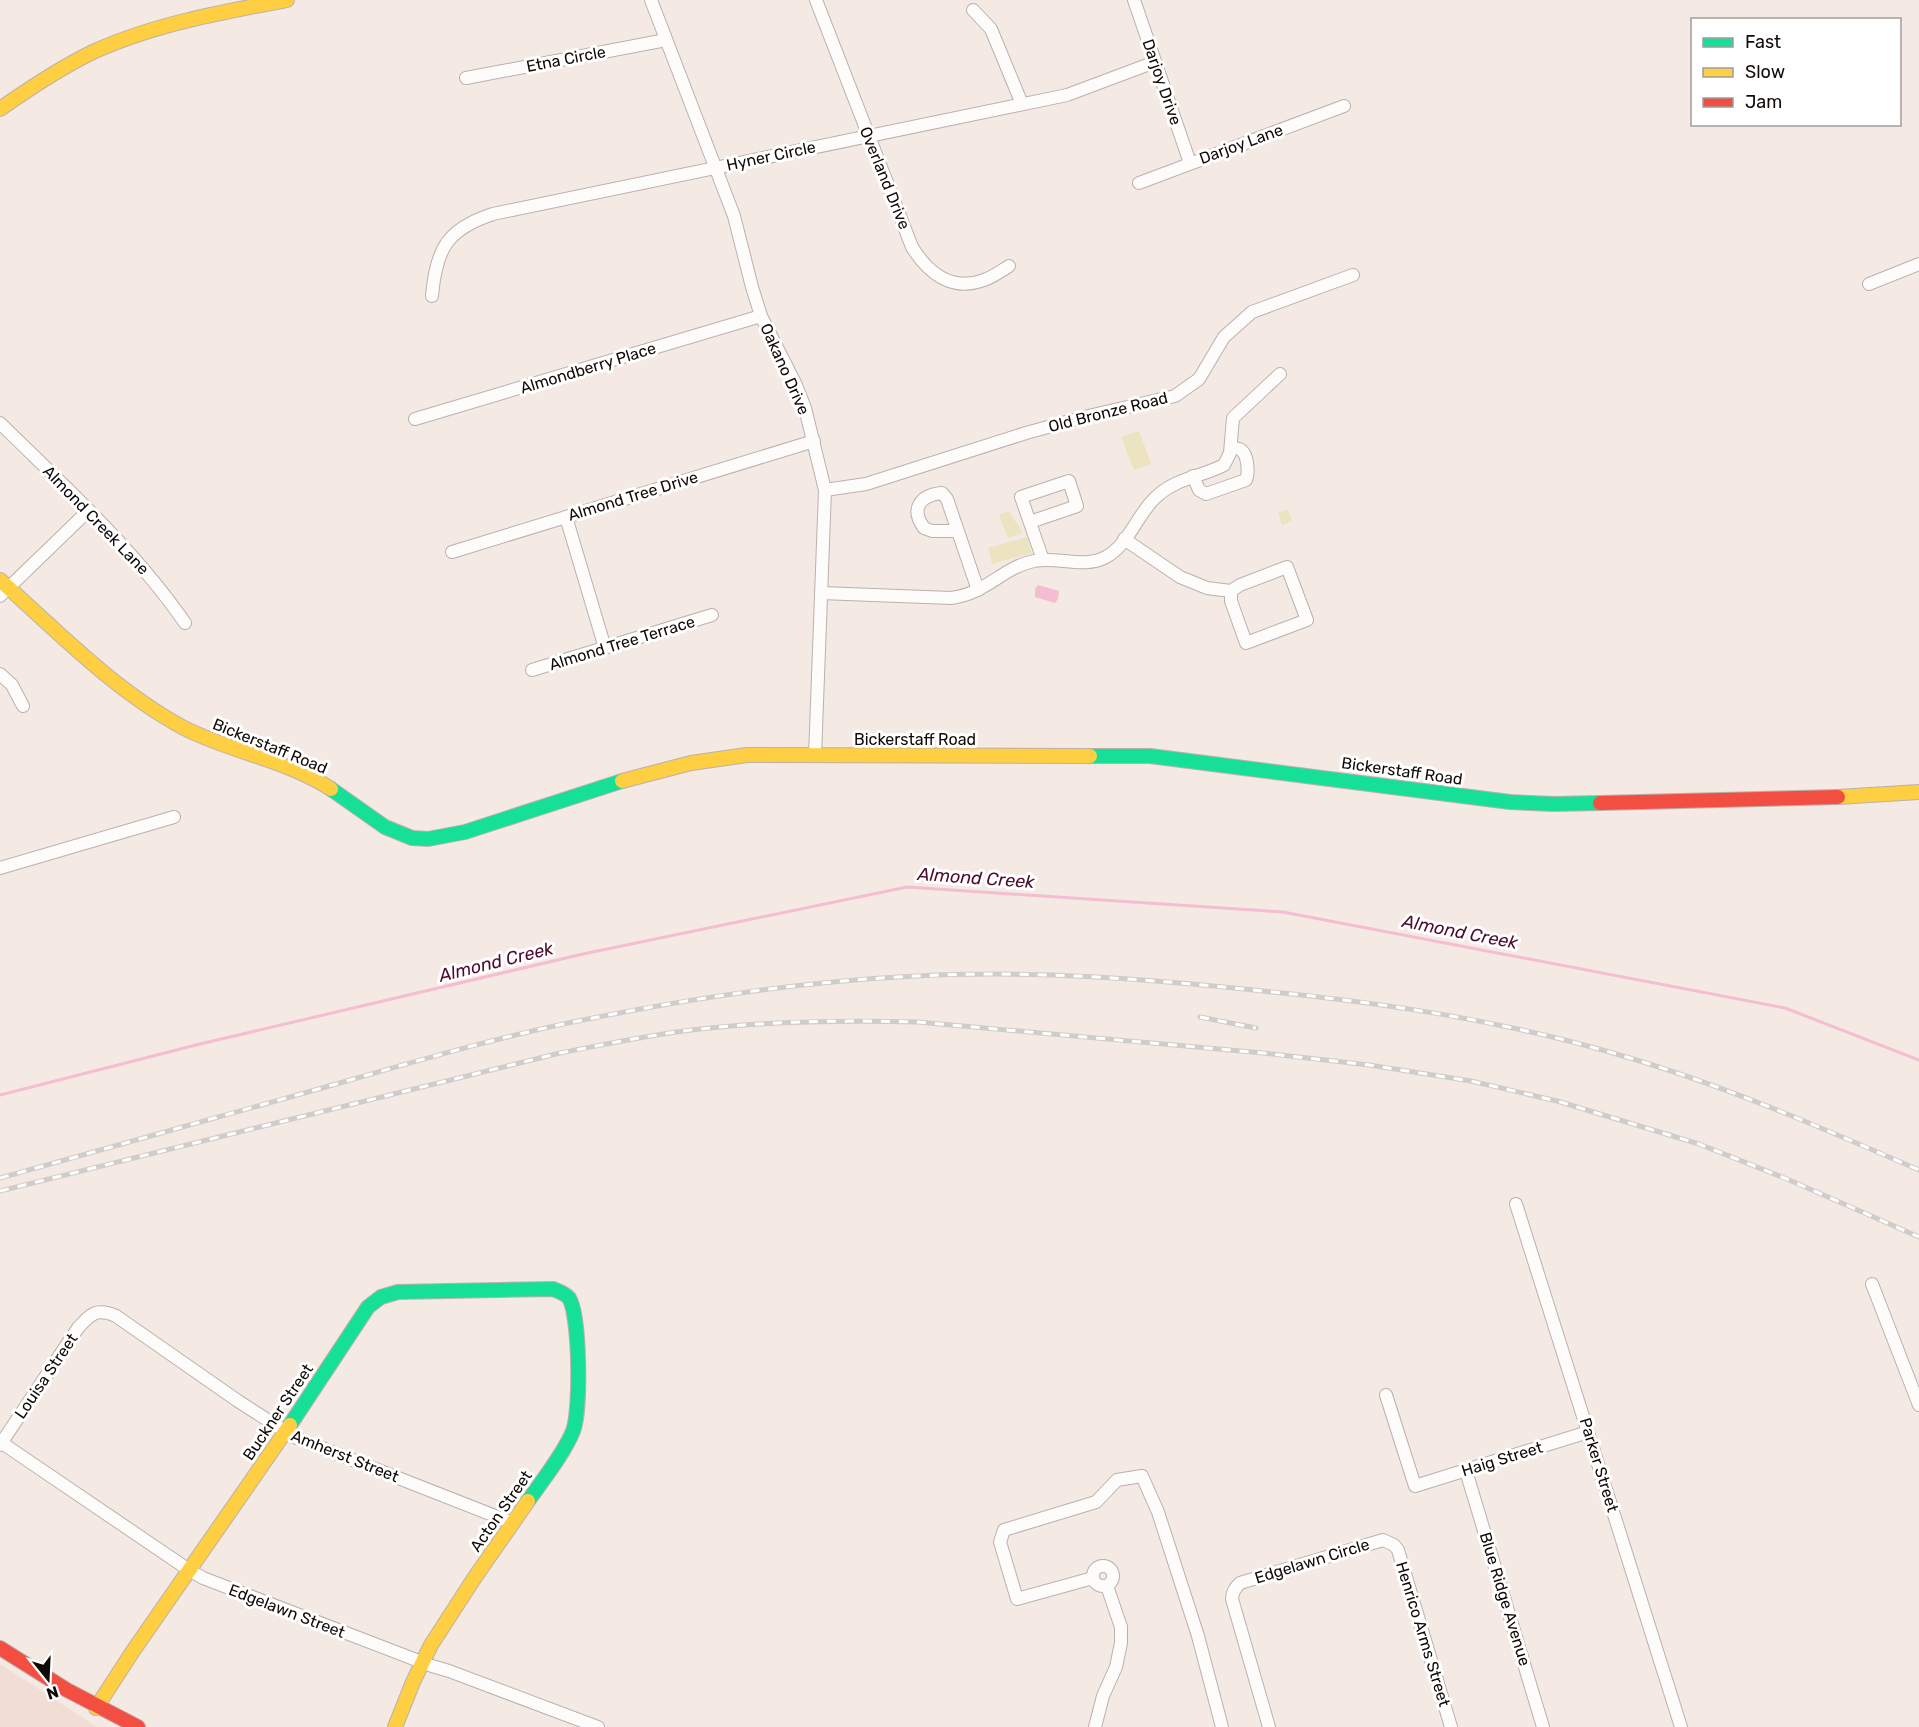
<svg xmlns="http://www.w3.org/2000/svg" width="1919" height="1727" viewBox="0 0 1919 1727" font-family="Rubik,sans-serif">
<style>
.built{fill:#f1ddd3}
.green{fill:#ece3c1}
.water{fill:#f5bdd1}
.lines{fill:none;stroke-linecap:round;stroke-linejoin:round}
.stream{stroke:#f5bdd1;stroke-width:3}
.street-casing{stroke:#bab1ad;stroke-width:14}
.fast-casing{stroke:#bab1ad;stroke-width:16}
.slow-casing{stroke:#bab1ad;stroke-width:16}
.jam-casing{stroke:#bab1ad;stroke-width:16}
.street{stroke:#fdfcfb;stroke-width:12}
.fast{stroke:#16e098;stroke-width:14}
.slow{stroke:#ffcf43;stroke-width:14}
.jam{stroke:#f24e42;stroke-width:14}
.rail-casing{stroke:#cfccca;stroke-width:5}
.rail{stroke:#fff;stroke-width:3;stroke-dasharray:9;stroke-linecap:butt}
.labels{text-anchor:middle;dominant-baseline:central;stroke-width:6;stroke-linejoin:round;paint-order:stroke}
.street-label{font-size:16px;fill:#100a07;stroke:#fff}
.water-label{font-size:18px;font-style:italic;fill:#4d0b2e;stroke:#fff}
</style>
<rect width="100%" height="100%" fill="#f4e9e3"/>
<path class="built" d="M 0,1664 L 97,1727 L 0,1727 Z"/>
<g class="green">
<path d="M 1139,431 L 1151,464 L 1134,470 L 1121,437 Z"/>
<path d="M 1288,509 L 1292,521 L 1282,525 L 1278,513 Z"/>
<path d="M 1009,511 C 1012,520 1020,524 1022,533 L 1008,538 L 999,515 Z"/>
<path d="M 1027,537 L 1032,553 L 992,564 L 988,548 Z"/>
</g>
<path class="water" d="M 1038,585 L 1059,591 L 1058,599 L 1055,603 L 1035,597 L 1035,589 Z"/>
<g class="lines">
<path class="stream" d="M 0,1095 L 200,1044 L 583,954 L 907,887 L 1283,912 L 1785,1008 L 1919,1060"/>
<defs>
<g id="street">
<path d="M 651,0 L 734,216 L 752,287 L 761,316 L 796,385 L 805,408 L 825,490 L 815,756"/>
<path d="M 816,0 L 912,247 C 928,273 952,292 984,280 C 993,277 1001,271 1009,266"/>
<path d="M 1134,0 L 1190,163"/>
<path d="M 973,10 L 991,29 L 1022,104"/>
<path d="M 466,78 L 666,40"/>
<path d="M 1139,183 L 1344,106"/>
<path d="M 1869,284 L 1919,264"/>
<path d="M 432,296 C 436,249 447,229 493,214 L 1067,95 L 1155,62"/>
<path d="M 415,419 L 761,316"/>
<path d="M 0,423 C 65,487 133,548 185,623"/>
<path d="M 1193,476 L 1199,490 L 1206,494 L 1246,480 C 1249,473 1248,455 1241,450 C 1239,448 1233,448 1231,448"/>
<path d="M 825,490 L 866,484 L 1026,433 L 1084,417 L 1175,396 L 1199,379 L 1224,337 L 1252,312 L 1353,275"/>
<path d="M 566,517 L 605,648"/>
<path d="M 1030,522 L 1077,506 L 1069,481 L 1021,497 L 1043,560"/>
<path d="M 958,531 L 932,531 L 924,528 C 910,509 920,495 942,493 L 947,499 L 978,590"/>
<path d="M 1124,539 L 1180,577 L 1207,588 L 1231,591 L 1240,585 L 1287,567 L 1307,620 L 1246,643 L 1231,601 L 1231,591"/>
<path d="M 452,552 L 814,441"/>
<path d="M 821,593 L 951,598 C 986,594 1003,567 1034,561 C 1057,556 1084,569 1106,557 C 1129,544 1137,515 1155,498 C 1175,478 1201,477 1224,465 L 1230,453 L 1233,418 L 1280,374"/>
<path d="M 0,596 L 88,511"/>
<path d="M 532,670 L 712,615"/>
<path d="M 0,674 L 12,685 L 23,706"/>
<path d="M 0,868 L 174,817"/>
<path d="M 1516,1204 L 1681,1727"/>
<path d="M 1872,1284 L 1919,1405"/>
<path d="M 1386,1395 L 1415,1486 L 1588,1432"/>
<path d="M 2,1443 L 189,1570 L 203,1578 L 432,1666 L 449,1671 L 598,1727"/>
<path d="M 0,1445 L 78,1328 C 91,1313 97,1308 116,1316 L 238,1401 L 294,1437 L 513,1523"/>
<path d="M 1466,1471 L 1543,1727"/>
<circle cx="1103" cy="1576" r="10"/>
<path d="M 1093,1578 L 1017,1599 L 1000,1542 L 1004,1530 L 1096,1502 L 1117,1480 L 1142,1476 L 1158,1512 L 1198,1636 L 1222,1727"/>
<path d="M 1095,1727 L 1103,1696 L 1116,1667 L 1121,1643 L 1121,1627 L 1107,1586"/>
<path d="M 1269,1727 L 1232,1599 C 1232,1592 1235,1588 1240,1583 L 1383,1540 L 1394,1545 L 1398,1550 L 1451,1727"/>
</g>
<g id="fast">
<path d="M 1090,756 L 1150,756 L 1510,802 L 1554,804 L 1600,803"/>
<path d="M 331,789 L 385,827 L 412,838 L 428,839 L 465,832 L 622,781"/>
<path d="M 290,1425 L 368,1307 L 381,1297 L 398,1292 L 553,1289 C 558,1291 565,1293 569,1298 C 580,1315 581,1411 573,1431 C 565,1452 542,1481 528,1501"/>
</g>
<g id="slow">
<path d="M 0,109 C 30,88 61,67 95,51 C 155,24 222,12 287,0"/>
<path d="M 0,580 C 58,632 115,691 184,728 C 231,752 287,760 331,789"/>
<path d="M 622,781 L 691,763 L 747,755 L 1090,756"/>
<path d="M 1838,797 L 1919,792"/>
<path d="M 96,1708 L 133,1651 L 290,1425"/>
<path d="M 395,1727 L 413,1682 L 431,1645 L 473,1580 L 528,1501"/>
</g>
<g id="jam">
<path d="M 1600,803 L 1838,797"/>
<path d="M 0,1648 L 67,1690 L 138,1727"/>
</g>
</defs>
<use href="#street" class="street-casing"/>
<use href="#fast" class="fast-casing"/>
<use href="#slow" class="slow-casing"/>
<use href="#jam" class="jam-casing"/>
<use href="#street" class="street"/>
<use href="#fast" class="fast"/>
<use href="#slow" class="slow"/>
<use href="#jam" class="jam"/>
<defs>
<g id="rail">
<path d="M 1200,1017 L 1256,1028"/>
<path d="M 0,1178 C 105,1149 210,1119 315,1090 C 407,1064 499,1036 593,1018 C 699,997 809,981 917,976 C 1032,970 1149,979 1263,991 C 1385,1003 1506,1021 1623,1056 C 1726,1086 1822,1128 1919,1170"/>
<path d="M 0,1191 L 560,1053 C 607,1044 653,1034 700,1029 C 772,1021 845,1020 918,1022 L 1263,1053 L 1369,1065 L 1471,1081 L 1557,1101 L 1699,1144 L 1787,1179 L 1919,1237"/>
</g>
</defs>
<use href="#rail" class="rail-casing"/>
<use href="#rail" class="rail"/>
</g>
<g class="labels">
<g class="street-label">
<text transform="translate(566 59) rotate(-11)">Etna Circle</text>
<text transform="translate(1162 82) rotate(71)">Darjoy Drive</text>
<text transform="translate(1241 144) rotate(-20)">Darjoy Lane</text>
<text transform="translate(771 156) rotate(-12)">Hyner Circle</text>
<text transform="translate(885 178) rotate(68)">Overland Drive</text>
<text transform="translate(588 368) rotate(-17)">Almondberry Place</text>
<text transform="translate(785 369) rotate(66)">Oakano Drive</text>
<text transform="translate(1108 412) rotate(-14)">Old Bronze Road</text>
<text transform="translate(633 496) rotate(-17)">Almond Tree Drive</text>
<text transform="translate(96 520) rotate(46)">Almond Creek Lane</text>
<text transform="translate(622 643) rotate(-17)">Almond Tree Terrace</text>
<text x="915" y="739">Bickerstaff Road</text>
<text transform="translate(270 746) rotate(22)">Bickerstaff Road</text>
<text transform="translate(1402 771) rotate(8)">Bickerstaff Road</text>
<text transform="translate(46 1376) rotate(-56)">Louisa Street</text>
<text transform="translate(278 1412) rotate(-56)">Buckner Street</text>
<text transform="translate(345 1456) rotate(22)">Amherst Street</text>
<text transform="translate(1502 1459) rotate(-17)">Haig Street</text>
<text transform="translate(1599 1465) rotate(73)">Parker Street</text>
<text transform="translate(501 1511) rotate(-55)">Acton Street</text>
<text transform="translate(1312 1561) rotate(-17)">Edgelawn Circle</text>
<text transform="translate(1505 1599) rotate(73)">Blue Ridge Avenue</text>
<text transform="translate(287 1611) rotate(21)">Edgelawn Street</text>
<text transform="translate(1423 1634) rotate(73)">Henrico Arms Street</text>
</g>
<g class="water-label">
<text transform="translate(976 878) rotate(4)">Almond Creek</text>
<text transform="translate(1460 932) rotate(11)">Almond Creek</text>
<text transform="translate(496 962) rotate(-14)">Almond Creek</text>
</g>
</g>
<rect x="1691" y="18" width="210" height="108" fill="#ffffff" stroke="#9f9d9c" stroke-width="1.5"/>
<rect x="1703" y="38" width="30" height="9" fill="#16e098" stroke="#9f9d9c" stroke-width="1.5"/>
<text x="1745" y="48" font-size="18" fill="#100a07">Fast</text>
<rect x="1703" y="68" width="30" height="9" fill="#ffcf43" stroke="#9f9d9c" stroke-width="1.5"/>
<text x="1745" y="78" font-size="18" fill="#100a07">Slow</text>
<rect x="1703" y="98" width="30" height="9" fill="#f24e42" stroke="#9f9d9c" stroke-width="1.5"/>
<text x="1745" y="108" font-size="18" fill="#100a07">Jam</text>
<g transform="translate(48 1679) rotate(162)" stroke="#ffffff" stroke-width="4.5" paint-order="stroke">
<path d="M0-4.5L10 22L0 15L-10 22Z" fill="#100a07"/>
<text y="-9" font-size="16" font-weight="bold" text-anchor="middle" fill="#100a07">N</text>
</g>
</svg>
